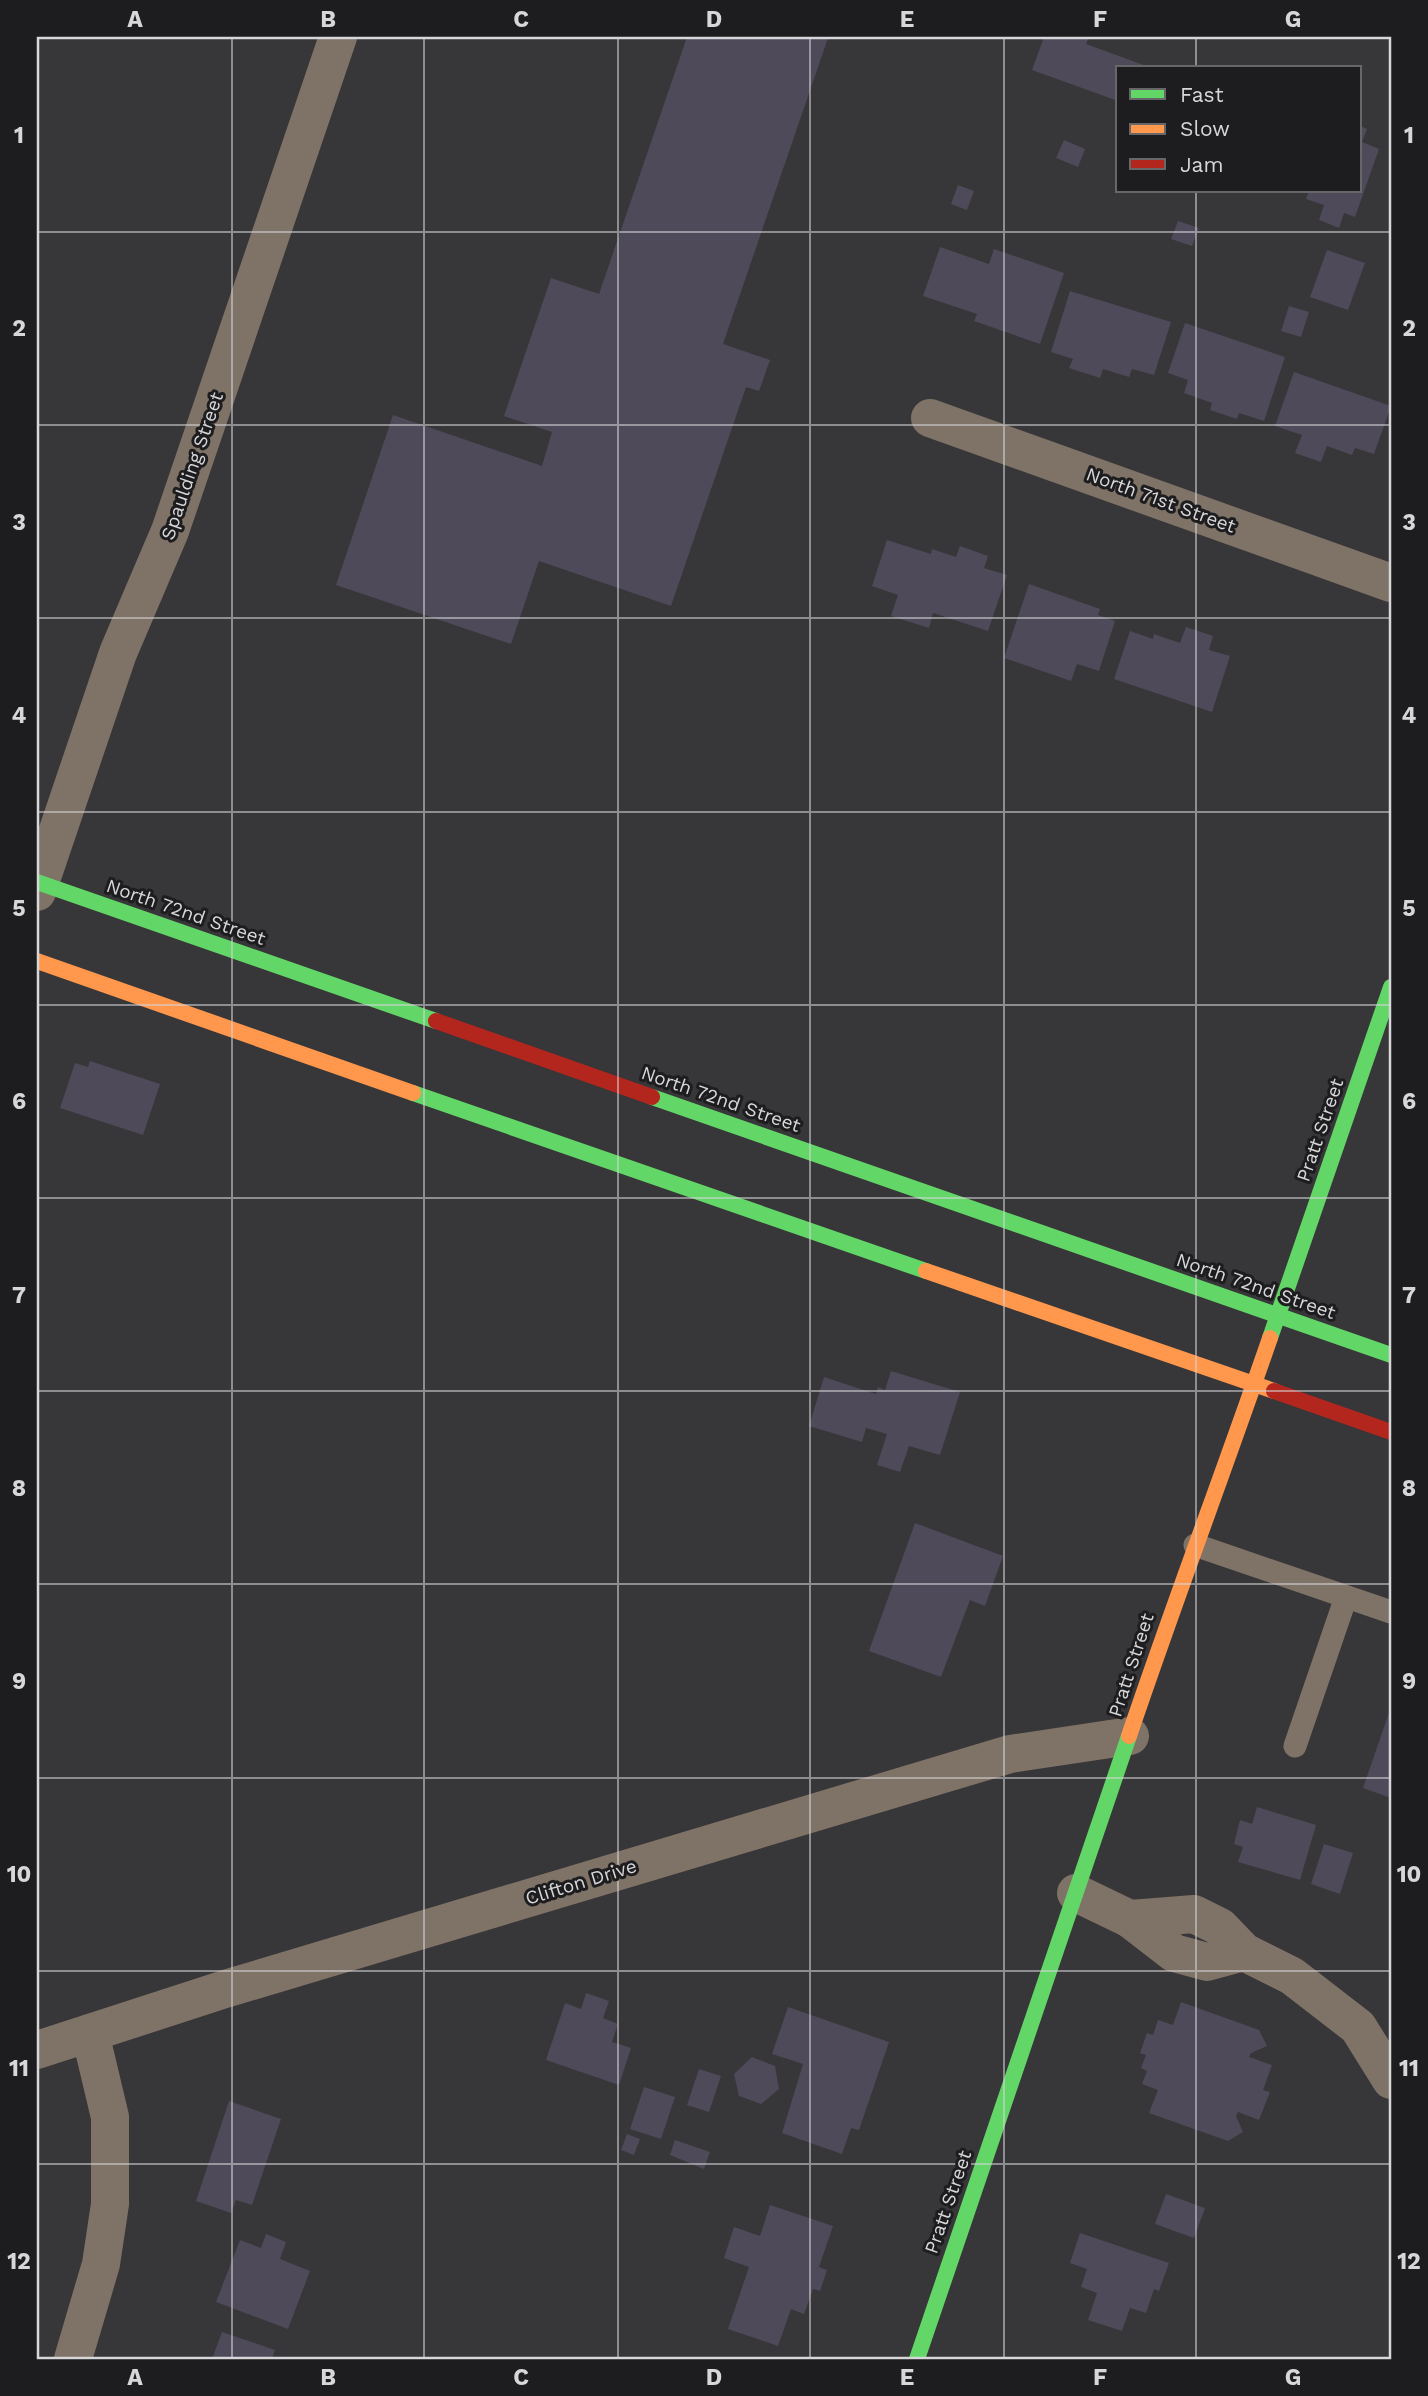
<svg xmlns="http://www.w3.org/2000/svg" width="1428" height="2396" viewBox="0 0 1428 2396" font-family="'Work Sans',sans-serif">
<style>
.building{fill:#4f4a5a}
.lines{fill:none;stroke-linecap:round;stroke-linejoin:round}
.lane{stroke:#7f7266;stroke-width:23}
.street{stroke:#7f7266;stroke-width:38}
.fast{stroke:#63d668;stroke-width:16}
.slow{stroke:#ff974d;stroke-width:16}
.jam{stroke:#b3261e;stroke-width:16}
.grid{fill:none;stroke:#d7d7d9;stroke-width:2;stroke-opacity:0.55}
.labels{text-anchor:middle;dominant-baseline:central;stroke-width:6;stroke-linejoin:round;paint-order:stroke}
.street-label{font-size:19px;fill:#d7d7d9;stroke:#1d1d1f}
.neatline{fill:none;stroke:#d7d7d9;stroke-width:2.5}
.grid-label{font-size:23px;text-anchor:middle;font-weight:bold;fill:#d7d7d9}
</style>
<rect width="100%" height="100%" fill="#373638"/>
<g class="building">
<path d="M 687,37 L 828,38 L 723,344 L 770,360 L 759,391 L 746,387 L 671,606 L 539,561 L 511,644 L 336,585 L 393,415 L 542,466 L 552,432 L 504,416 L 551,278 L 599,294 Z"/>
<path d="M 1044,37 L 1089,37 L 1086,44 L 1152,68 L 1118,68 L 1118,101 L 1032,70 Z"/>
<path d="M 1360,126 L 1367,129 L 1362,142 L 1379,149 L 1355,217 L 1344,213 L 1339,228 L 1319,220 L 1324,205 L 1306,199 L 1309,191 L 1360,191 Z"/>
<path d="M 1064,140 L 1085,149 L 1078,167 L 1056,158 Z"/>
<path d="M 958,185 L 974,191 L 967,210 L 951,204 Z"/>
<path d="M 1178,221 L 1199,228 L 1192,246 L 1171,239 Z"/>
<path d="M 940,247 L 989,264 L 994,249 L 1064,273 L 1040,344 L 974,321 L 977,314 L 923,296 Z"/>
<path d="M 1327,250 L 1365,263 L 1348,310 L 1310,297 Z"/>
<path d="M 1070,291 L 1171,322 L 1154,375 L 1132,369 L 1129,377 L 1103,369 L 1100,378 L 1069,368 L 1073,359 L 1051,352 Z"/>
<path d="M 1289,306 L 1309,312 L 1301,337 L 1281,331 Z"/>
<path d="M 1185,323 L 1285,357 L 1264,421 L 1239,413 L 1237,419 L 1210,410 L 1212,403 L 1184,393 L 1188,380 L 1168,373 Z"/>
<path d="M 1294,372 L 1391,406 L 1374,454 L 1355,448 L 1352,455 L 1327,446 L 1321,462 L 1295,453 L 1302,435 L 1275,426 Z"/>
<path d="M 887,540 L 931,554 L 932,549 L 956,557 L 960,546 L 988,556 L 984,568 L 1007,575 L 988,631 L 933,613 L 929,628 L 891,616 L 898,595 L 872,586 Z"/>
<path d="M 1029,584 L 1100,609 L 1098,615 L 1115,621 L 1099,671 L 1077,664 L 1071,681 L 1004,658 Z"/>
<path d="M 1186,627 L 1213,636 L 1209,650 L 1230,656 L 1212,712 L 1114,679 L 1130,631 L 1153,639 L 1154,634 L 1180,643 Z"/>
<path d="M 90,1061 L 160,1084 L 143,1135 L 60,1108 L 75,1063 L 88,1067 Z"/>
<path d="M 891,1371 L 960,1392 L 940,1455 L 909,1446 L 900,1472 L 877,1465 L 887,1434 L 866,1428 L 862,1442 L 809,1426 L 824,1377 L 876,1394 L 878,1387 L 885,1390 Z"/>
<path d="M 915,1523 L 1003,1556 L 985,1606 L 970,1600 L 941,1677 L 869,1651 Z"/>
<path d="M 1391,1707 L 1391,1798 L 1363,1788 Z"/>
<path d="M 1257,1807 L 1316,1825 L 1300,1880 L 1238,1862 L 1243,1847 L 1234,1844 L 1240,1820 L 1252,1824 Z"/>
<path d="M 1324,1844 L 1353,1853 L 1340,1894 L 1311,1884 Z"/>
<path d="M 586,1993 L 609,2001 L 603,2018 L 618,2024 L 612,2042 L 631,2048 L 619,2085 L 546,2060 L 565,2003 L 581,2009 Z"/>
<path d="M 1181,2002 L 1259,2030 L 1267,2046 L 1251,2053 L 1249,2057 L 1272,2065 L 1263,2090 L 1270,2092 L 1259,2120 L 1238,2112 L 1236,2116 L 1243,2132 L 1228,2141 L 1149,2113 L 1158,2090 L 1142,2084 L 1147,2071 L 1141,2068 L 1146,2055 L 1140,2053 L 1147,2033 L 1153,2035 L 1158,2020 L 1173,2025 Z"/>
<path d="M 788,2007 L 889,2042 L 859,2130 L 851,2128 L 842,2154 L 782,2133 L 803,2064 L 772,2054 Z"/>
<path d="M 752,2057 L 775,2066 L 779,2089 L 761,2104 L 739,2096 L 734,2074 Z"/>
<path d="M 699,2069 L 721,2076 L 709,2112 L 687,2105 Z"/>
<path d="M 644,2087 L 675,2097 L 661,2139 L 630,2129 Z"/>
<path d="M 229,2101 L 281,2119 L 252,2205 L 236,2200 L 231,2213 L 196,2201 Z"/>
<path d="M 627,2134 L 640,2139 L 634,2155 L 621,2150 Z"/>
<path d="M 675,2140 L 710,2152 L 704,2169 L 670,2155 Z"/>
<path d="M 1166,2194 L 1205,2208 L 1194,2238 L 1155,2224 Z"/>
<path d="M 770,2205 L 833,2226 L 819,2267 L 827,2270 L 820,2291 L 813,2289 L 804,2314 L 791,2309 L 778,2346 L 728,2329 L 749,2267 L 724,2258 L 734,2227 L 760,2236 Z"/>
<path d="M 1080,2233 L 1169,2263 L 1159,2291 L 1154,2289 L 1146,2313 L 1130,2308 L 1122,2331 L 1088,2320 L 1097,2293 L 1081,2287 L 1087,2269 L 1070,2263 Z"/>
<path d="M 266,2234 L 286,2242 L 280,2259 L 310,2271 L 288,2329 L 216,2302 L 240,2240 L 261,2248 Z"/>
<path d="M 222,2332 L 275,2350 L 272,2359 L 212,2359 Z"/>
</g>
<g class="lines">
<g class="lane">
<path d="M 1195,1545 L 1391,1612"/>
<path d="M 1295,1746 L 1346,1597"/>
</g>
<g class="street">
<path d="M 930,418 L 1391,583"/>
<path d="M 37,892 L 118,653 L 170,531 L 338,37"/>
<path d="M 1076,1893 L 1130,1919 L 1174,1953 L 1207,1962 L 1244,1952"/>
<path d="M 1130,1919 L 1194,1914 L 1220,1927 L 1244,1952 L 1292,1976 L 1358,2027 L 1391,2080"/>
<path d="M 37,2050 L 225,1989 L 1010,1754 L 1130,1736"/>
<path d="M 73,2359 L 101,2264 L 110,2204 L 110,2117 L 90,2033"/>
</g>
<g class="fast">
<path d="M 37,882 L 436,1021"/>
<path d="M 413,1093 L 926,1271"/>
<path d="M 652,1097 L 1391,1355"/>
<path d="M 1270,1338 L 1391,987"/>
<path d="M 917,2359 L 1129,1736"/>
</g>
<g class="slow">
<path d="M 37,961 L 413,1093"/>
<path d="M 926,1271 L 1274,1391"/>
<path d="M 1129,1736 C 1174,1603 1224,1471 1270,1338"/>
</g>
<g class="jam">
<path d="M 436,1021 L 652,1097"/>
<path d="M 1274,1391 L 1391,1432"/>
</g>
</g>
<path class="grid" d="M 232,37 L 232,2359M 424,37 L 424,2359M 618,37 L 618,2359M 810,37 L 810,2359M 1004,37 L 1004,2359M 1196,37 L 1196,68M 1196,191 L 1196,2359M 37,232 L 1391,232M 37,425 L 1391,425M 37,618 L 1391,618M 37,812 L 1391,812M 37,1005 L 1391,1005M 37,1198 L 1391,1198M 37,1391 L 1391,1391M 37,1584 L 1391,1584M 37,1778 L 1391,1778M 37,1971 L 1391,1971M 37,2164 L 1391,2164"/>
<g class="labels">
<g class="street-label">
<text transform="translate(192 466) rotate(-71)">Spaulding Street</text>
<text transform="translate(1161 500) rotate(20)">North 71st Street</text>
<text transform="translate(186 912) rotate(19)">North 72nd Street</text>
<text transform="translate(721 1099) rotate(19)">North 72nd Street</text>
<text transform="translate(1320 1130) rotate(-71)">Pratt Street</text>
<text transform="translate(1256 1286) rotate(19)">North 72nd Street</text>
<text transform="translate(1131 1665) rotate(-72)">Pratt Street</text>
<text transform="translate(581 1882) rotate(-17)">Clifton Drive</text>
<text transform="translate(948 2202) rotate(-71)">Pratt Street</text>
</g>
</g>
<rect width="1428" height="2396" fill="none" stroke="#1d1d1f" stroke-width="77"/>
<rect x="1116" y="66" width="245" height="126" fill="#1d1d1f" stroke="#676769" stroke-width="2"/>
<rect x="1130" y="89" width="35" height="10" fill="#63d668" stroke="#676769" stroke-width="2"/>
<text x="1180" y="102" font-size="21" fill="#d7d7d9">Fast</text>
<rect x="1130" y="124" width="35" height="10" fill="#ff974d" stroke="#676769" stroke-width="2"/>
<text x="1180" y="136" font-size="21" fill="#d7d7d9">Slow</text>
<rect x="1130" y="159" width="35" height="10" fill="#b3261e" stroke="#676769" stroke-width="2"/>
<text x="1180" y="172" font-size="21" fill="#d7d7d9">Jam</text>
<rect x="38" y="38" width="1352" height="2320" class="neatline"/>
<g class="grid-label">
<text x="135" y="27">A</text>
<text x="328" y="27">B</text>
<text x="521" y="27">C</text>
<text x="714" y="27">D</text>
<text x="907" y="27">E</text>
<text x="1100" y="27">F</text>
<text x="1293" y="27">G</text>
<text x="19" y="143">1</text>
<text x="1409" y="143">1</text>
<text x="19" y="336">2</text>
<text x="1409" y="336">2</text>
<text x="19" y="530">3</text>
<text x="1409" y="530">3</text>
<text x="19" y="723">4</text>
<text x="1409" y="723">4</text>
<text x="19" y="916">5</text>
<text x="1409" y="916">5</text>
<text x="19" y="1109">6</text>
<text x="1409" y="1109">6</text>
<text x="19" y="1303">7</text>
<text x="1409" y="1303">7</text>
<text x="19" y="1496">8</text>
<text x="1409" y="1496">8</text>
<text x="19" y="1689">9</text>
<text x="1409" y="1689">9</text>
<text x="19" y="1882">10</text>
<text x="1409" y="1882">10</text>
<text x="19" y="2076">11</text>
<text x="1409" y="2076">11</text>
<text x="19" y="2269">12</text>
<text x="1409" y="2269">12</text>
<text x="135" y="2385">A</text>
<text x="328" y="2385">B</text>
<text x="521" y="2385">C</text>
<text x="714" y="2385">D</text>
<text x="907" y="2385">E</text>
<text x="1100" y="2385">F</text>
<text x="1293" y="2385">G</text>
</g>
</svg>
